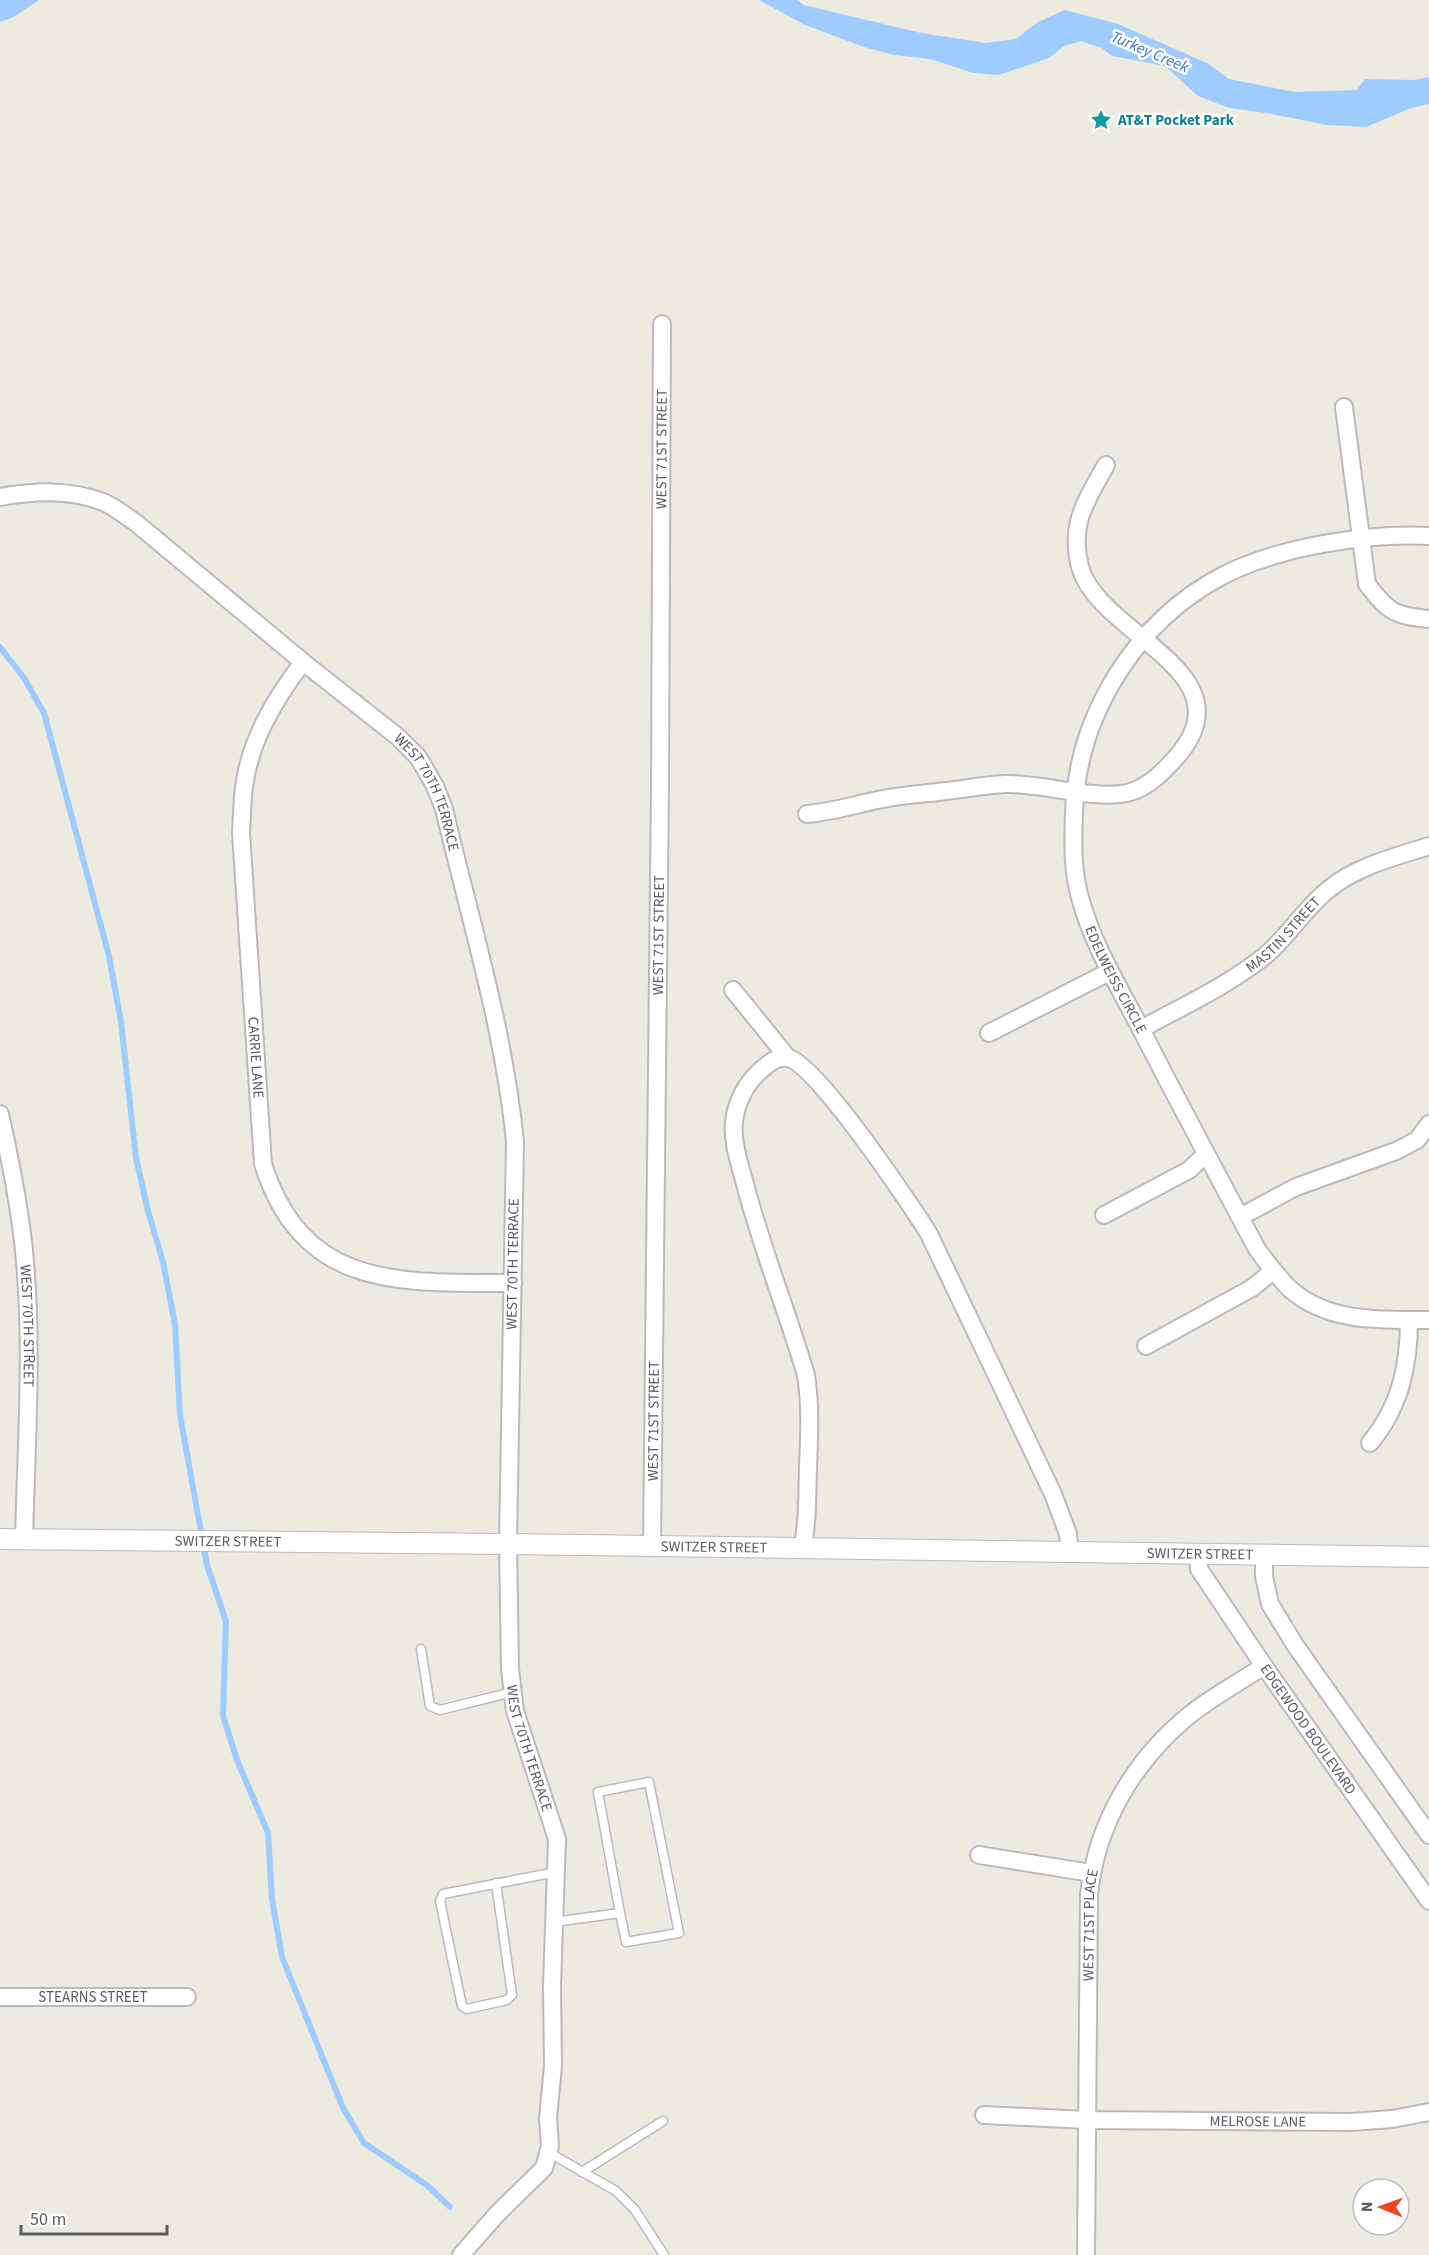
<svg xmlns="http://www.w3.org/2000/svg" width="1429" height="2255" viewBox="0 0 1429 2255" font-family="'Source Sans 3',sans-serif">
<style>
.water{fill:#9eccff}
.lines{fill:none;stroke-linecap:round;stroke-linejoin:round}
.stream{stroke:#9eccff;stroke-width:6}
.service-casing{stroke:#b8bac0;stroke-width:11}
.minor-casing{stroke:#b8bac0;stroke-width:20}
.tertiary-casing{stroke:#b8bac0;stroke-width:22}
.service{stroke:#fff;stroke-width:8}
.minor{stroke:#fff;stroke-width:16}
.tertiary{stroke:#fff;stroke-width:20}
.labels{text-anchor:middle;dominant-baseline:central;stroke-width:5;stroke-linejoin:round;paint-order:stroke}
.culture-label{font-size:15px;font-weight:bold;fill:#0d838f;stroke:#fff;text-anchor:start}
.street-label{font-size:15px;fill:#595c62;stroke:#fff}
.water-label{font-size:16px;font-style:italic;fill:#3c73c7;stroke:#fff}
</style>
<rect width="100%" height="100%" fill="#edebe0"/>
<g class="water">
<path d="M 0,0 L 39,0 L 14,17 L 0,22 Z"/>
<path d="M 759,0 L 797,0 L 804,5 L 921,33 L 986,43 L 1016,39 L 1038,22 L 1065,10 L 1118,24 L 1209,64 L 1229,79 L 1295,92 L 1357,90 L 1365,79 L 1413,80 L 1429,77 L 1429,104 L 1411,108 L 1366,127 L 1327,125 L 1266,113 L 1229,108 L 1198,96 L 1165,66 L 1112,56 L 1102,48 L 1081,41 L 1064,46 L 1049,58 L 999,75 L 973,73 L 930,59 L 894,55 L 864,47 L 805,25 Z"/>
</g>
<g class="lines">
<path class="stream" d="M 0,647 L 24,678 L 44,713 L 109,956 L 121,1022 L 136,1158 L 148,1211 L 163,1262 L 175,1324 L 180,1415 L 207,1565 L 226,1621 L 223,1716 L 237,1760 L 268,1833 L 272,1899 L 282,1957 L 343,2108 L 364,2143 L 428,2186 L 450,2207"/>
<defs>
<g id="service">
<path d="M 421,1649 L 430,1706 L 440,1710 L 513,1692"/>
<path d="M 496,1883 L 512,1995 L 507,2000 L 467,2009 L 462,2006 L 440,1901 L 443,1894 L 556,1872"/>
<path d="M 554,1922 L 620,1913 L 626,1942 L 679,1933 L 649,1782 L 598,1792 L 620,1913"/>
<path d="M 548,2152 L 616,2191 L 635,2210 L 664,2255"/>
<path d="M 582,2172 L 663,2121"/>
</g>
<g id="minor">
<path d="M 1344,407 L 1367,584 C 1388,612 1395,616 1429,619"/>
<path id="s1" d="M 0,497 C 35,491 69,489 103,502 C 114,506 125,516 135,522 L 303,662 L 398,737 L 418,757 L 435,786 L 444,809 C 470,919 504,1029 515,1142 L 508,1544 L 510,1669 L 515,1711 L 557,1839 L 552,1986 L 553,2066 L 548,2118 L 550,2146 L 544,2168 L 497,2214 L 461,2255"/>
<path id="s2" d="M 1429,536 C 1366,533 1278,547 1222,576 C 1135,622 1077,716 1074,813 C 1073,843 1072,872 1081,901 C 1095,950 1121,990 1144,1035 C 1181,1107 1219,1178 1257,1249 C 1267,1263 1278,1277 1290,1289 C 1328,1323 1382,1320 1429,1320"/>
<path id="s3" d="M 303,662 C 275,699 250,740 244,787 C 242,802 242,818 241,833 L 263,1164 C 304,1292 402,1282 513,1283"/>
<path d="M 807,814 C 832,812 854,805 878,800 C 900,795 924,794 946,791 C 965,789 985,785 1005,784 C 1043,783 1091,800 1127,793 C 1149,788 1166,769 1180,753 C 1246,670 1099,635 1080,567 C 1069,524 1086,501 1106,465"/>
<path d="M 733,990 L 788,1058"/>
<path id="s4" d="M 1141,1029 C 1183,1006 1229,985 1266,955 C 1289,935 1305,908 1329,889 C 1355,867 1397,856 1429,846"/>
<path d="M 989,1033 L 1109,972"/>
<path id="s5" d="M 0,1114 C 11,1163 21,1212 25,1262 C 33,1354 26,1448 24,1540"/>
<path d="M 1104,1215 L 1189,1170 L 1206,1154"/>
<path d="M 1240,1217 L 1296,1187 L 1396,1151 L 1417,1140 L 1429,1124"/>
<path d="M 1146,1346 L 1252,1288 L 1273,1271"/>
<path d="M 1370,1443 C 1400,1407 1409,1366 1409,1320"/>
<path id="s6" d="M 652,1547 L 660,785 L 662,324"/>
<path d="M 802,1549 C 808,1523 807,1496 808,1469 C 809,1438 811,1406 806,1375 C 787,1311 762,1249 745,1184 C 740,1165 732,1143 734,1122 C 736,1103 746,1083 760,1071 C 768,1064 776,1056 788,1058 C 815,1062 911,1205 929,1234 L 1053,1494 L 1068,1534 L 1070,1553"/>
<path id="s7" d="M 1198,1555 L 1199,1569 L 1264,1666 L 1429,1901"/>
<path d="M 1264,1555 L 1264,1576 L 1270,1604 L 1295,1645 L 1429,1835"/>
<path d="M 979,1855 L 1091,1873"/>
<path id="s8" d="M 0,1997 L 187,1997"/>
<path id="s9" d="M 984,2115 L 1087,2120 L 1352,2122 L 1392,2119 L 1429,2112"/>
<path id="s10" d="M 1086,2255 L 1089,1895 C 1096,1825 1133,1762 1187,1717 C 1210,1698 1238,1683 1264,1666"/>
</g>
<g id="tertiary">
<path id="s11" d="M 0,1539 L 508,1544 L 1429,1557"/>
</g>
</defs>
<use href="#service" class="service-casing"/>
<use href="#minor" class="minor-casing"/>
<use href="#tertiary" class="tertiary-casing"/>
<use href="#service" class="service"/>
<use href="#minor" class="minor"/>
<use href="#tertiary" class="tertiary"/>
</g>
<defs>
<symbol id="sight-bare" viewBox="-9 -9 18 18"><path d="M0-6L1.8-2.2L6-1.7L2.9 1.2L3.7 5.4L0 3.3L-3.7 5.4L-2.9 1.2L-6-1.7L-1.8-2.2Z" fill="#0f9aa8" stroke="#fff" stroke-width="2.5" paint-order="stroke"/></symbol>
</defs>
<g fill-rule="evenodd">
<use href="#sight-bare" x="1086" y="105" width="30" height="30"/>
</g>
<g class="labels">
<g class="culture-label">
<text x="1118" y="120">AT&amp;T Pocket Park</text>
</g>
<g class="street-label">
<text stroke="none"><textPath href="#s6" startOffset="1098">WEST 71ST STREET</textPath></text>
<text stroke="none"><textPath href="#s1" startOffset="546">WEST 70TH TERRACE</textPath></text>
<text stroke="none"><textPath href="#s4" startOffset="172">MASTIN STREET</textPath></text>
<text stroke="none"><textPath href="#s6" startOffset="612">WEST 71ST STREET</textPath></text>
<text stroke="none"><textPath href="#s2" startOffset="680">EDELWEISS CIRCLE</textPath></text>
<text stroke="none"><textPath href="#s3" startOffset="411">CARRIE LANE</textPath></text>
<text transform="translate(513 1264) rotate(-89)">WEST 70TH TERRACE</text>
<text stroke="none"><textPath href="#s5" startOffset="214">WEST 70TH STREET</textPath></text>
<text stroke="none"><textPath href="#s6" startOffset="126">WEST 71ST STREET</textPath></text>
<text stroke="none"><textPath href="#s11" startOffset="228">SWITZER STREET</textPath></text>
<text stroke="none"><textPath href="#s11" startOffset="714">SWITZER STREET</textPath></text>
<text stroke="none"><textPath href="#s11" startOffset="1200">SWITZER STREET</textPath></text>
<text stroke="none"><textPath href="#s7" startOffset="208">EDGEWOOD BOULEVARD</textPath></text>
<text stroke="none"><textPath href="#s1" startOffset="1518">WEST 70TH TERRACE</textPath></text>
<text stroke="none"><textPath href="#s10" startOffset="330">WEST 71ST PLACE</textPath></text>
<text stroke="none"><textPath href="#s8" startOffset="93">STEARNS STREET</textPath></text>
<text stroke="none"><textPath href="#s9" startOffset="274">MELROSE LANE</textPath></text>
</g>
<g class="water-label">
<text transform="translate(1150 52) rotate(23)">Turkey Creek</text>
</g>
</g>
<g transform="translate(1381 2207) rotate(271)"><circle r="28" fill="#ffffff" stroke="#bdbec0" stroke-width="1.5"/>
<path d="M0-4.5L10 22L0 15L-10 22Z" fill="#f04522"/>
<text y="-9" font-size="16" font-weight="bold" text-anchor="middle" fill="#595c62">N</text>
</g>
<path d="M21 2225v9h146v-9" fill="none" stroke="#595c62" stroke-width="3"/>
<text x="30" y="2225" font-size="18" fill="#595c62" stroke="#ffffff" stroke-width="4.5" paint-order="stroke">50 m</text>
</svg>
